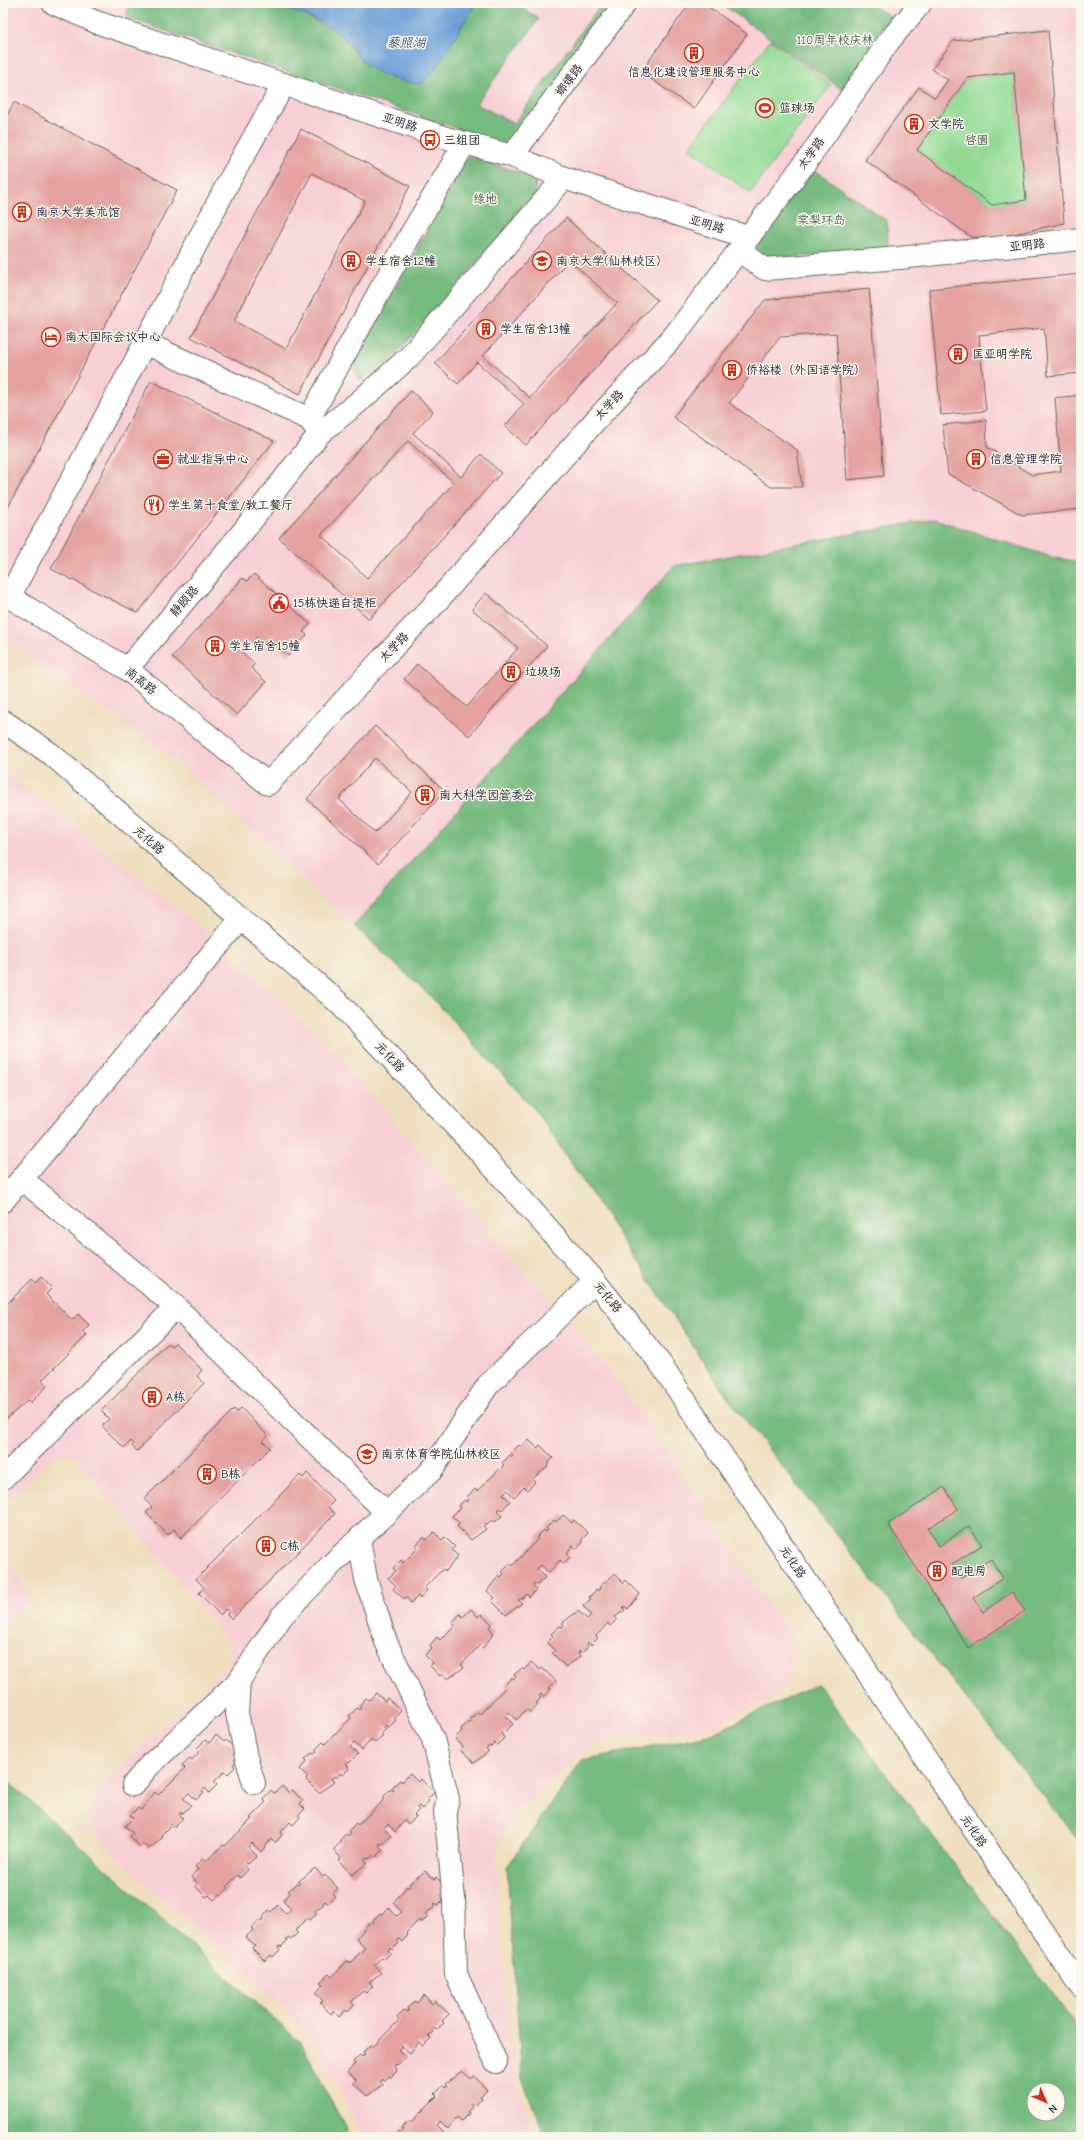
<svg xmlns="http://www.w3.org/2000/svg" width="1084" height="2140" font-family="'Comic Neue','LXGW WenKai TC',sans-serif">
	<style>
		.built { fill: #f7cfd4 }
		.green { fill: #92da94; stroke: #5a7e68 }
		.forest { fill: #75ba7e; stroke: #4c6e5c; fill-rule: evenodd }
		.water { fill: #6b9ed7; stroke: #466089 }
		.building { fill: #e4a1a0; fill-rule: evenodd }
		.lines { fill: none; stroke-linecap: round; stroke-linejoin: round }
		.minor-casing { stroke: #696468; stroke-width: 24 }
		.minor { stroke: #fff; stroke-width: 22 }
		.labels { text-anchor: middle; stroke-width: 3; stroke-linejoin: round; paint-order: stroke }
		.park-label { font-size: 12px; fill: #445956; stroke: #fbf7ec }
		.poi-label { font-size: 12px; fill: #22223b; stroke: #fbf7ec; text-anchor: start }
		.street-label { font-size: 12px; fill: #22223b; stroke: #fbf7ec }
		.water-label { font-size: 13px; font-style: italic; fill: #3f5479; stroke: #fbf7ec }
	</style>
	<rect width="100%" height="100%" fill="#fbf7ec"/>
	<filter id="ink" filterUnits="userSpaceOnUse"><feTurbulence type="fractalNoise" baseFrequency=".025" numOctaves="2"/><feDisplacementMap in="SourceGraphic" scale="8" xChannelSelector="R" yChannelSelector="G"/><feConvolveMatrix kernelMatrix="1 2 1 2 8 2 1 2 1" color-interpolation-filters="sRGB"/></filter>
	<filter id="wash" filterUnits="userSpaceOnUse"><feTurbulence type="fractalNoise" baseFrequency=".012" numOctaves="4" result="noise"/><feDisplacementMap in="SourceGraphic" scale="16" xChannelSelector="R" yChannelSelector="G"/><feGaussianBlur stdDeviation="0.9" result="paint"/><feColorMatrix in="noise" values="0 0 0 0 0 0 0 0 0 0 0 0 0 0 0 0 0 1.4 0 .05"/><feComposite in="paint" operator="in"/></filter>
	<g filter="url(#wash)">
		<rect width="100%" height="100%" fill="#eedebd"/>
		<g class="built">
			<path d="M3,3H1081V562L1055,558L674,566L354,926L157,745L3,640Z"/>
			<path d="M3,770L217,940L338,1057L582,1338L623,1388L791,1638L795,1649L793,1666L789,1681L780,1691L767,1700L706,1728L688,1732L637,1734L600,1743L579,1754L516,1811L501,1831L496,1862L505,1993L516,2082L536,2137H362L326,2060L310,2035L273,1998L127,1867L94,1831L92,1815L95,1803L104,1783L116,1770L228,1665L231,1653V1644L77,1458L67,1453L55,1455L3,1505Z"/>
			<path d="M3,1556L31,1593L29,1601L3,1629Z"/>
		</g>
		<g class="green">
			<path d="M770,40L831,85L750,193L689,148Z"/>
			<path d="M1014,72L1026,200L992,205L917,150L967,78Z"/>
		</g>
		<g class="forest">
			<path d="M128,3H266L298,12L339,33L361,60L421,84L437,66L476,3H516L539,19L476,104L514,123L602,3H617L510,146L127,18Z"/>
			<path d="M720,3H870L897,21L843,90Z"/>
			<path d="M468,156L534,177L537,195L389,362L359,381L353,365Z"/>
			<path d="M812,168L887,221L888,245L884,252L769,258L758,250L756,241Z"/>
			<path d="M934,519L1055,558L1081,562V1843L728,1398L536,1111L431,997L354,926L674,566Z"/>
			<path d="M818,1684L1081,2032V2137H545L522,2078L507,1867L582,1760L709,1735ZM1034,2090H1058V2114H1034Z"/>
			<path d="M3,1777L302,2044L350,2137H3Z"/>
		</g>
		<path class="water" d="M266,3H476L437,66L421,84C400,82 375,75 360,59C353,51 348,39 339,33C322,19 287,9 266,3Z"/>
		<g id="blocks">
			<g class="building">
				<path d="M690,3H703L747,34L694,109L641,72Z"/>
				<path d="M1048,30L1064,223L995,238L971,237L865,160L919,87L935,98L948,80L932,69L953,41ZM1014,72L1026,200L992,205L917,150L967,78Z"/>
				<path d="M14,102L177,190L4,515L3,124Z"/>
				<path d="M301,129L410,186L300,394L191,337ZM312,173L365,201L286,349L234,321Z"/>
				<path d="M566,218L657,300L526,445L505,426L524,404L477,362L458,384L435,363ZM569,260L617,303L530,398L483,356Z"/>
				<path d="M1081,274V373L1048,376L1044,328L979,335L986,411L941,415L929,289Z"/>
				<path d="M869,289L884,476L847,480L836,333L780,337L729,403L797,450L802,487H771L673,417L765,300Z"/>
				<path d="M151,381L274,441L138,613L51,569Z"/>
				<path d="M411,391L433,411L413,433L461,477L481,454L501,473L369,619L279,538ZM408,441L454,483L367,578L321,535Z"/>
				<path d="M1081,395V509L1022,515L948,474L943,425L986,420L987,447L1032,475L1061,471L1055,398Z"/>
				<path d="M254,574L310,624L303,632L307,635L288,656L274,643L269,649L256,637L242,652L255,664L251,668L266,682L237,715L172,657L243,578L247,581Z"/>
				<path d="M486,593L547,646L469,736L404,679L417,664L467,707L518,648L472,609Z"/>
				<path d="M375,726L445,791L378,864L307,799ZM375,758L412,792L375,833L339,799Z"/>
				<path d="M41,1277L52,1288L46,1294L72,1320L78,1314L89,1325L83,1331L87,1335L42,1380L47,1386L30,1403L28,1400L3,1422V1308L32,1279L35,1283Z"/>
				<path d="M168,1343L171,1346L175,1343L202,1370L197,1376L204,1383L137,1451L132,1446L134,1444L131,1441L124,1448L102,1426L109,1419L101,1411Z"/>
				<path d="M241,1408L268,1436L263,1441L270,1448L181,1538L174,1529L168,1535L146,1513L152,1507L144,1499L234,1409L237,1412Z"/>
				<path d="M529,1440L537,1448L540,1445L553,1458L547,1465L548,1467L532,1479L535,1482L527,1490L524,1487L514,1497L507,1490L503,1494L510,1501L502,1510L500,1508L498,1510L502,1516L495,1522L492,1520L487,1524L486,1523L483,1526L486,1529L471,1540L457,1526L460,1524L452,1516L460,1508L458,1506L465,1500L467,1502L469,1499L467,1497L475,1489L477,1491L504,1465L502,1463L510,1455L512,1457L513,1455L511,1453L519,1445L521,1447Z"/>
				<path d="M307,1473L334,1501L328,1507L335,1514L232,1619L227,1614L229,1612L226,1609L220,1615L199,1593L204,1587L196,1579L300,1475L303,1478Z"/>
				<path d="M944,1487L958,1509L928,1528L939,1546L969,1526L982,1545L952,1564L961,1578L991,1559L1003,1578L973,1598L983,1612L1012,1592L1025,1611L968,1648L888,1524Z"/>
				<path d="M563,1515L572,1523L574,1520L588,1533L581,1540L583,1542L576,1549L573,1545L567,1554L570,1557L563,1564L560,1560L549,1573L541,1565L537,1569L545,1577L537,1585L534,1583L533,1585L536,1590L529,1597L527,1594L522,1599L521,1598L518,1600L522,1603L506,1615L492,1601L495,1598L487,1591L499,1575L501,1577L504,1574L502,1572L510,1564L512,1566L538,1539L536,1538L544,1530L546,1532L548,1530L546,1528L554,1520L556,1522Z"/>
				<path d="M434,1532L442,1540L445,1537L455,1547L452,1550L458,1556L446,1571L443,1569L424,1588L427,1590L420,1598L418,1596L411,1603L406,1597L404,1599L393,1589L396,1586L388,1578L396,1571L393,1568L401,1560L403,1563L418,1548L415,1546L424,1537L426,1540Z"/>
				<path d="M615,1574L624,1583L626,1580L640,1594L628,1609L625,1606L623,1608L625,1610L615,1617L617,1619L610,1626L608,1623L596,1636L598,1638L591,1645L588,1642L587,1644L588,1646L582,1653L580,1651L578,1653L581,1656L566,1667L552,1653L555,1651L547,1643L553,1636L551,1634L560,1626L562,1627L564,1625L562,1623L578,1611L587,1619L591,1615L583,1606L591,1599L589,1597L597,1589L598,1591L600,1589L599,1587Z"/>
				<path d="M471,1609L478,1617L481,1614L492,1624L489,1627L494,1633L483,1648L480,1645L461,1665L464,1667L448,1679L442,1674L440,1676L430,1666L433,1663L425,1655L432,1648L430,1645L437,1637L440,1640L455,1625L452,1623L460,1614L463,1617Z"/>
				<path d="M531,1662L540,1670L542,1668L556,1681L549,1688L551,1689L543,1697L541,1694L539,1696L541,1698L536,1703L538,1705L530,1712L526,1709L517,1720L509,1712L505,1716L513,1724L504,1732L503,1731L501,1733L504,1738L497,1745L495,1743L491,1747L489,1746L486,1749L489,1751L474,1763L460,1750L463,1747L455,1738L462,1731L461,1729L468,1722L469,1724L472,1721L470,1719L478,1712L480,1714L506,1687L505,1685L512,1677L514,1679L516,1677L514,1675L522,1668L524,1670Z"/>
				<path d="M376,1693L385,1701L387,1698L401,1711L394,1718L396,1720L388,1728L386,1725L384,1727L386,1729L381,1734L383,1735L375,1743L371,1739L362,1750L354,1743L350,1747L358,1754L349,1763L347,1761L346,1763L349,1769L342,1775L340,1773L336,1778L334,1776L331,1779L334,1782L319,1793L306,1780L308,1777L300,1769L307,1761L305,1759L312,1753L314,1754L317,1752L315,1750L323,1742L325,1744L351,1718L349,1716L357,1708L359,1710L361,1708L359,1706L366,1698L369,1700Z"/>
				<path d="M216,1735L224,1742L226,1740L237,1750L239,1758L233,1765L235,1767L228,1774L225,1771L214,1782L217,1785L209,1793L205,1788L202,1791L204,1792L196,1800L189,1793L183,1798L191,1805L182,1814L181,1812L179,1814L183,1818L174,1827L172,1824L161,1835L163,1837L149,1849L143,1844L140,1847L130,1836L133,1833L125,1826L133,1818L130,1815L138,1808L141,1810L155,1792L158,1795L185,1768L182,1765L190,1758L192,1760L200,1751L197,1748L205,1740L209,1743Z"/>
				<path d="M410,1774L418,1782L421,1779L434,1793L427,1799L429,1801L422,1809L419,1806L417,1808L419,1810L414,1815L416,1817L408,1824L405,1820L395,1832L388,1824L384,1828L391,1836L382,1844L381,1843L379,1845L383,1850L376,1857L374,1855L369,1859L367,1858L364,1860L367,1863L352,1875L339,1861L341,1858L333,1850L341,1842L339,1841L346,1834L348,1836L350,1833L348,1831L356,1823L358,1825L385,1799L383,1797L391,1789L393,1791L394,1789L392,1787L400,1780L402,1782Z"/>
				<path d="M282,1786L289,1793L292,1790L303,1801L300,1804L305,1809L298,1815L300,1817L293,1825L290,1822L280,1833L282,1835L275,1843L271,1839L261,1852L252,1843L248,1847L257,1856L248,1864L247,1863L244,1866L248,1870L240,1878L238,1875L227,1886L229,1888L222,1895L220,1894L214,1900L209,1895L206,1897L196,1887L198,1884L191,1877L198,1869L195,1867L203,1858L206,1861L223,1845L225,1846L252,1819L250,1818L266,1802L263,1799L271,1790L274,1793Z"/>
				<path d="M315,1868L323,1877L325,1875L338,1888L333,1894L335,1896L327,1903L325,1901L323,1903L324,1904L315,1911L317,1914L310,1920L308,1918L295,1931L298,1933L291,1939L288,1937L286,1939L288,1940L281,1947L280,1946L278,1947L280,1950L273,1957L271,1955L265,1961L252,1948L255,1945L246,1937L253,1930L251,1928L260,1920L261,1922L263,1920L262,1918L269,1910L271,1912L278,1905L286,1914L291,1909L283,1901L290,1893L288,1891L296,1884L298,1885L300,1883L298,1882Z"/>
				<path d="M425,1871L434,1879L436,1877L450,1891L445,1898L438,1905L435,1903L433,1905L435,1907L425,1914L428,1916L421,1923L419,1920L406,1933L408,1935L402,1942L399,1939L397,1941L399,1943L392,1950L390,1948L388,1950L391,1953L384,1959L382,1957L374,1965L381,1973L369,1982L373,1986L366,1993L363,1991L351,2002L354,2005L348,2012L346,2010L339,2017L334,2011L331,2014L320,2003L323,2001L316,1993L323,1985L320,1982L329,1974L332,1977L347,1960L350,1963L365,1948L356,1939L370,1922L372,1924L374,1922L373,1920L380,1913L382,1914L388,1907L397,1916L402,1912L393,1903L407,1886L408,1888L410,1886L409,1884Z"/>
				<path d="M424,1995L432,2004L435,2001L449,2014L442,2021L444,2023L436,2030L434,2028L432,2030L434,2032L429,2036L431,2038L423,2046L419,2042L410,2053L402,2046L398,2050L406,2057L397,2065L396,2064L394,2066L397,2071L390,2078L388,2076L383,2081L382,2079L379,2082L382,2085L367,2096L353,2083L356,2080L348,2072L355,2064L353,2062L360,2055L362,2057L365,2054L363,2052L371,2045L373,2047L399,2020L397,2018L405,2010L407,2012L409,2011L407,2008L415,2001L417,2003Z"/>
				<path d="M462,2071L471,2079L474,2076L487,2090L480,2096L482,2098L475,2106L472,2103L470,2105L472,2107L467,2112L469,2113L461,2121L457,2117L448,2129L440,2121L436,2125L444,2133L439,2137H392L398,2131L400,2133L403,2130L401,2128L409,2120L411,2122L437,2096L435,2094L443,2086L445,2088L447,2086L445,2084Z"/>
			</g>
		</g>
	</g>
	<g filter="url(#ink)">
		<use href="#blocks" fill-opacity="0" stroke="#696468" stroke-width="1"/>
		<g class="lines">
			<g class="minor-casing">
				<g id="minor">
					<path d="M53,3L96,22L443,137L512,156L564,178L747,237"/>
					<path d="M284,84L228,183L145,343L309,419"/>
					<path d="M512,156L625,3"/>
					<path d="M740,251L765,269L899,258L1081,239"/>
					<path d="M320,433L361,400L409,357L564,178"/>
					<path d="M3,593L127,669L268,784L382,659L432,607L594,422L674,336L811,155L889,41L921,3"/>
					<path d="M9,597L145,343"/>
					<path d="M127,669L241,534L320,433L309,419L411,234L465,143"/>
					<path d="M3,721L51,754L339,1003L476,1148L595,1281L660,1363L894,1712L1081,1987"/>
					<path d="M22,1179L176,1307L387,1513"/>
					<path d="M3,1201L241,919"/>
					<path d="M3,1478L176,1307"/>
					<path d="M359,1539L366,1579L386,1642L433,1739L448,1799L445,1811L454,1899L456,1974L496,2062"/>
					<path d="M239,1681L237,1713L246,1757L254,1783"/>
					<path d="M133,1785L148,1767L239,1681L282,1616L333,1563L431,1471L488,1385L595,1281"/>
				</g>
			</g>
			<use href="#minor" class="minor"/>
		</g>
	</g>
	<defs>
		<g id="building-ring" transform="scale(1)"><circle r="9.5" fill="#fbf7ec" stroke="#c8321e" stroke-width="1.5"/><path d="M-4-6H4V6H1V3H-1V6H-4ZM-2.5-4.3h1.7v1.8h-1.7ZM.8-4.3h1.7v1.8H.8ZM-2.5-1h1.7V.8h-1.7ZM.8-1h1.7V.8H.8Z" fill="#c8321e"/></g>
		<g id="stadium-ring" transform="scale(1)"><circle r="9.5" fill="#fbf7ec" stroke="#c8321e" stroke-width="1.5"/><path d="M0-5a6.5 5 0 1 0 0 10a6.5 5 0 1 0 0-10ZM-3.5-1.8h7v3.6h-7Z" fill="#c8321e"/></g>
		<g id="bus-ring" transform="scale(1)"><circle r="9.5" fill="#fbf7ec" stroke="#c8321e" stroke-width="1.5"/><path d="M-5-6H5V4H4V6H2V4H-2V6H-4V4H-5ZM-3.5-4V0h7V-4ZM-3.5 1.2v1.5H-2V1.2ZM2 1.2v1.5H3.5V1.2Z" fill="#c8321e"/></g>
		<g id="university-ring" transform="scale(1)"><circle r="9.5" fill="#fbf7ec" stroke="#c8321e" stroke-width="1.5"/><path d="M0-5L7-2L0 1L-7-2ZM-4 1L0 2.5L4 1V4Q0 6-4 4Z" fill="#c8321e"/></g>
		<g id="hotel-ring" transform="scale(1)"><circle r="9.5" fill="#fbf7ec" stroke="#c8321e" stroke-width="1.5"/><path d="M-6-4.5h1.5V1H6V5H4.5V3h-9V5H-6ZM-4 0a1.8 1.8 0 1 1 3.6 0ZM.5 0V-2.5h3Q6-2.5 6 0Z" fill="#c8321e"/></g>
		<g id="office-ring" transform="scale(1)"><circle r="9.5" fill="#fbf7ec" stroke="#c8321e" stroke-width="1.5"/><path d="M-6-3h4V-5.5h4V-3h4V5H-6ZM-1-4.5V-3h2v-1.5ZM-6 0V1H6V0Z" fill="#c8321e"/></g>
		<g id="restaurant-ring" transform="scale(1)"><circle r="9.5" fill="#fbf7ec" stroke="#c8321e" stroke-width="1.5"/><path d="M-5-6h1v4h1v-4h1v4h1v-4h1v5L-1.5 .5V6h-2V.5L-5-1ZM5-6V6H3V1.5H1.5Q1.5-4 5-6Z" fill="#c8321e"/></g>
		<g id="civic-ring" transform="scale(1)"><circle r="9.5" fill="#fbf7ec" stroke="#c8321e" stroke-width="1.5"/><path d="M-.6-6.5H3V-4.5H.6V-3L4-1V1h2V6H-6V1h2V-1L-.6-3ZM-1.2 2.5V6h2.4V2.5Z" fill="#c8321e"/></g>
	</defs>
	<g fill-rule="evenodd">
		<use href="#building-ring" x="694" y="53"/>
		<use href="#stadium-ring" x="765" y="108"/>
		<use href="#building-ring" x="914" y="124"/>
		<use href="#bus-ring" x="430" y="140"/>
		<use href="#building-ring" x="22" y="212"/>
		<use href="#building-ring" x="351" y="261"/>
		<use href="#university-ring" x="542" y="261"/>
		<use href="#building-ring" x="486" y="329"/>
		<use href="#hotel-ring" x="51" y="337"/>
		<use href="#building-ring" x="958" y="354"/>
		<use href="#building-ring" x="732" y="370"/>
		<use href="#office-ring" x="163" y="459"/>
		<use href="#building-ring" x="976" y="459"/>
		<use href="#restaurant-ring" x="154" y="505"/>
		<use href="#civic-ring" x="279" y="603"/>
		<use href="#building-ring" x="215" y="646"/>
		<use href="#building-ring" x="511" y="672"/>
		<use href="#building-ring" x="425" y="795"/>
		<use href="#building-ring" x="152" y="1397"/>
		<use href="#university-ring" x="367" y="1454"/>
		<use href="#building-ring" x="207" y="1474"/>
		<use href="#building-ring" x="266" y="1546"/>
		<use href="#building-ring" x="937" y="1571"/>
	</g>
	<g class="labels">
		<g class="park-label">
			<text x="835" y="44">110周年校庆林</text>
			<text x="977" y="144">啓園</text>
			<text x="485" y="203">绿地</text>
			<text x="821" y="224">棠梨环岛</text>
		</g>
		<g class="poi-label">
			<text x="694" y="76" text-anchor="middle">信息化建设管理服务中心</text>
			<text x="779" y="112">篮球场</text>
			<text x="928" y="128">文学院</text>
			<text x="444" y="144">三组团</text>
			<text x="36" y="216">南京大学美术馆</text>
			<text x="365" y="265">学生宿舍12幢</text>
			<text x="556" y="265">南京大学(仙林校区)</text>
			<text x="500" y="333">学生宿舍13幢</text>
			<text x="65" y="341">南大国际会议中心</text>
			<text x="972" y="358">匡亚明学院</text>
			<text x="746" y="374">侨裕楼（外国语学院）</text>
			<text x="177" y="463">就业指导中心</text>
			<text x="990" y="463">信息管理学院</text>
			<text x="168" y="509">学生第十食堂/教工餐厅</text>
			<text x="293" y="607">15栋快递自提柜</text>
			<text x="229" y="650">学生宿舍15幢</text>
			<text x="525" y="676">垃圾场</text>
			<text x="439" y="799">南大科学园管委会</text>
			<text x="166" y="1401">A栋</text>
			<text x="381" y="1458">南京体育学院仙林校区</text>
			<text x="221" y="1478">B栋</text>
			<text x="280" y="1550">C栋</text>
			<text x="951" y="1575">配电房</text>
		</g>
		<g class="street-label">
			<text transform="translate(569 80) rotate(-53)" y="4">嫏嬛路</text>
			<text transform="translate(400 122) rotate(18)" y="4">亚明路</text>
			<text transform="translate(811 153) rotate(-54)" y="4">太学路</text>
			<text transform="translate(707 224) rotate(17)" y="4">亚明路</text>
			<text transform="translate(1027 245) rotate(-6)" y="4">亚明路</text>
			<text transform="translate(609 405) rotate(-47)" y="4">太学路</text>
			<text transform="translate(184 601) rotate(-49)" y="4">静颐路</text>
			<text transform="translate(394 647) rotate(-46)" y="4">太学路</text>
			<text transform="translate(141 681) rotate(38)" y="4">南高路</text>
			<text transform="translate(149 840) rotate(41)" y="4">元化路</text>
			<text transform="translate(390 1057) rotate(47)" y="4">元化路</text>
			<text transform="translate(608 1297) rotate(51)" y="4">元化路</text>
			<text transform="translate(793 1562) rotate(56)" y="4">元化路</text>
			<text transform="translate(974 1831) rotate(56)" y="4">元化路</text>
		</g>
		<g class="water-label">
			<text x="406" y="47">藜照湖</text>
		</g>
	</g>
	<rect width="1084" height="2140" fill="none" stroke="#fbf7ec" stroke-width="16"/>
	<g transform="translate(1046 2102) rotate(135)"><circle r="19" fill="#fbf7ec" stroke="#a4a2a5"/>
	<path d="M0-3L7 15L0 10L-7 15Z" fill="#c8321e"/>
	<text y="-6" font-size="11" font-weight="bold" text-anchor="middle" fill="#22223b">N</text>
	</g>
</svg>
